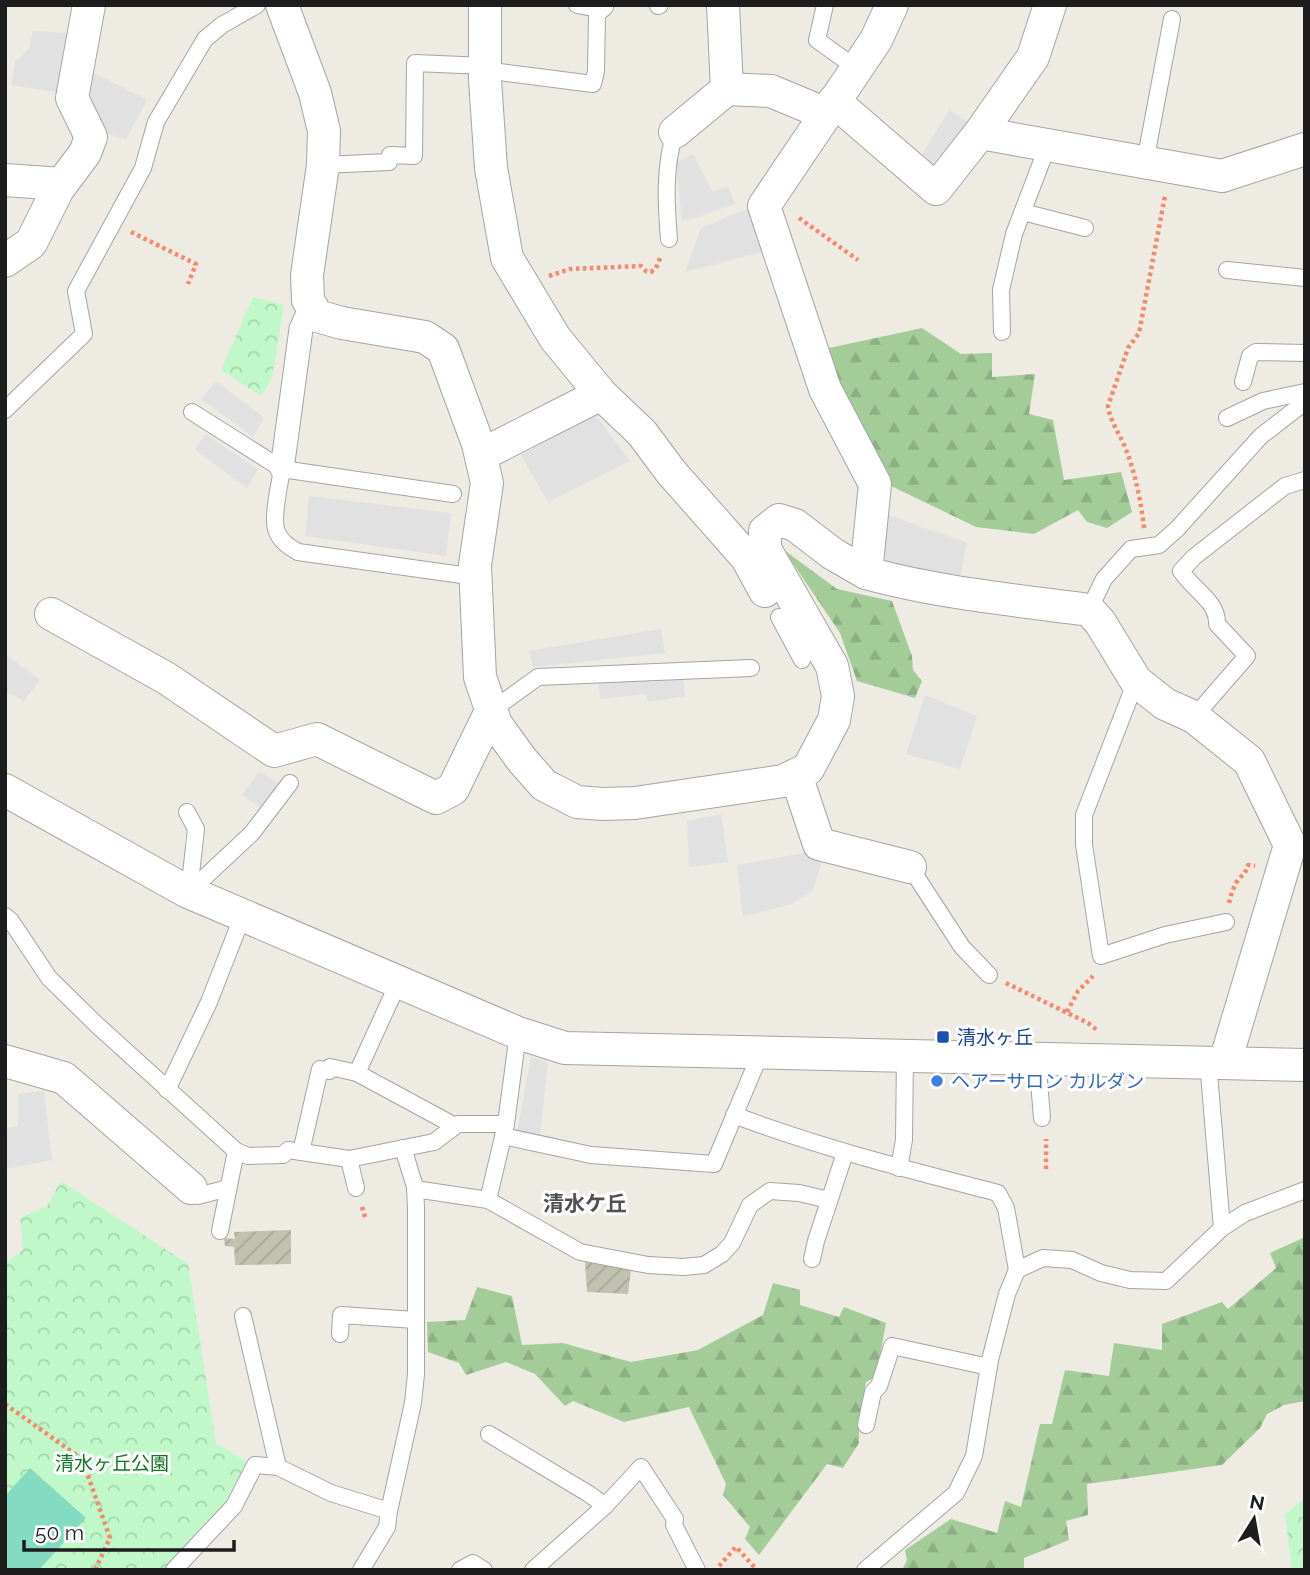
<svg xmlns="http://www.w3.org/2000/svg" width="1310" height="1575" font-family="Raleway,'Noto Sans JP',sans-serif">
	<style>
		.construction { fill: url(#construction-furrows) }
		.forest { fill: url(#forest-firs) }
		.park { fill: url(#park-crowns) }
		.pitch { fill: #83dbc2 }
		.parking { fill: #e1e1e1 }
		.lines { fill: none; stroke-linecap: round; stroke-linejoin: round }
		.service-casing { stroke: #a4a4a4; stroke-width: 18 }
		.pedestrian-casing { stroke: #a4a4a4; stroke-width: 25 }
		.minor-casing { stroke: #a4a4a4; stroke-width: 34 }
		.path { stroke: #f6886c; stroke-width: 4.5; stroke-dasharray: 3.5 3.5; stroke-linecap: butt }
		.service { stroke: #fff; stroke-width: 16 }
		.pedestrian { stroke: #fff; stroke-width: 23 }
		.minor { stroke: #fff; stroke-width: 32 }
		.transit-dot { fill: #1a4fb4; stroke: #fff; stroke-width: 2.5 }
		.shop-dot { fill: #3f7fe0; stroke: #fff; stroke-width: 2.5 }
		.labels { text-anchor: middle; stroke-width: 6; stroke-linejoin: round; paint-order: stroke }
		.transit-label { font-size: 19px; fill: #164399; stroke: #fff; text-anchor: start }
		.shop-label { font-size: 19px; fill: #366cbe; stroke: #fff; text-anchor: start }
		.park-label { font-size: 19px; fill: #0e7821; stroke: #fff }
		.neighbourhood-label { font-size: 21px; font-weight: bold; fill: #505050; stroke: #fff }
	</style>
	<defs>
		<pattern id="construction-furrows" width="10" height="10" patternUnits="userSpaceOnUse" patternTransform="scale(1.75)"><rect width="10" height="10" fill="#c0c2af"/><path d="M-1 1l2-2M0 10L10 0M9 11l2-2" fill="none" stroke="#a5a696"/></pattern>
		<pattern id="forest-firs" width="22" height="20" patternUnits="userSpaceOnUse" patternTransform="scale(1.75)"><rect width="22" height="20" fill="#a3cc99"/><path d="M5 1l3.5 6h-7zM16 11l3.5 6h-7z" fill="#8caf83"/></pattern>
		<pattern id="park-crowns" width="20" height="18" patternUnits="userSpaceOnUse" patternTransform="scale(1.75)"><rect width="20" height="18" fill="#c0f8ca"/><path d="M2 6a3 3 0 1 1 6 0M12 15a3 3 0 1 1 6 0" fill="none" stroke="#a5d4ad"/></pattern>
	</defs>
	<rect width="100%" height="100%" fill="#eeebe3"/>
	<g class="construction">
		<path d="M291,1230V1264L235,1265L234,1247L225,1246L224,1238L235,1239L234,1232Z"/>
		<path d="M585,1262L631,1269L628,1294L587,1292Z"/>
	</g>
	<g class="forest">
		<path d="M922,328L961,354L992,353V377L1035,374L1029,414L1053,420L1064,480L1121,472L1132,512L1107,528L1087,522L1078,510L1034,534L976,527L887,484L820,350Z"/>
		<path d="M784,550L837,589L892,601L912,656L913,670L922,681L915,698L857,681L840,633Z"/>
		<path d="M1305,1237V1401L1284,1405L1267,1414L1260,1428L1222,1465L1087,1484L1088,1515L1066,1521L1069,1540L1024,1558V1570H902L907,1560L905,1550L951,1519L997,1533L1005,1501L1021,1507L1040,1424H1052L1065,1370L1109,1376L1114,1343L1162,1350V1324L1222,1302L1228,1309L1276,1268L1270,1253Z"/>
		<path d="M773,1283L800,1290V1305L839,1317L844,1307L886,1323L876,1377L866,1382L859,1423V1443L843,1468L827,1464L759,1555L745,1539L750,1527L723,1495L726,1484L689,1407L624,1422L573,1401L565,1406L535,1374L506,1362L466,1375L459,1363L428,1352L427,1322L465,1320L477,1287L512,1296L522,1345L563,1343L631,1362L698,1350L763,1315Z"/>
	</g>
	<g class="park">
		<path d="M253,297L284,305L272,378L261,396L221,370Z"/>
		<path d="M61,1181L188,1264L216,1443L249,1463L235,1496L167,1570H5V1263L23,1250L20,1218L47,1206Z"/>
		<path d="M1305,1498V1570H1292L1285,1515Z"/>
	</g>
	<path class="pitch" d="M30,1468L86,1518L39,1570H5V1496Z"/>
	<g class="parking">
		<path d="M33,31L70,33L61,93L11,85L15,62L29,49Z"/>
		<path d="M86,69L147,100L126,139L103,132L80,96Z"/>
		<path d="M949,110L970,123L933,169L920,158Z"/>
		<path d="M693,154L712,191L728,186L735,204L682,222L676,163Z"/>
		<path d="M749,208L762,252L685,272L701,228Z"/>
		<path d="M216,381L264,418L253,437L201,399Z"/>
		<path d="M595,414L630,461L548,502L521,455Z"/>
		<path d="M205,434L258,469L247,488L195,450Z"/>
		<path d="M309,496L451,513L446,556L305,536Z"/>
		<path d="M883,513L967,543L960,577L882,560Z"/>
		<path d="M661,629L665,653L533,667L529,651Z"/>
		<path d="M5,654L40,680L24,701L9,693L5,697Z"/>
		<path d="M649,675L650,683L683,677L685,696L648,702L646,694L601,699L598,682Z"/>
		<path d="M925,695L977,716L960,769L906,754Z"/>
		<path d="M259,771L279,784L261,807L242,795Z"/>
		<path d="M721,814L728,862L689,867L687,821Z"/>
		<path d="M816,851L821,865L813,890L792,904L743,917L737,865Z"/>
		<path d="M531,1057L548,1063L540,1135L517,1132Z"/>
		<path d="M44,1091L52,1160L5,1169V1129L18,1126V1094Z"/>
	</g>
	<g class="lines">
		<g class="service-casing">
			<g id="service">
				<path d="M577,5L588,7"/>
				<path d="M825,5L817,40L856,68"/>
				<path d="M658,6L660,5"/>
				<path d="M484,70L593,84L596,71L597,14L605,7"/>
				<path d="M1145,162L1172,19"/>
				<path d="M323,165L389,162L390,155L414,156L415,63L485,66"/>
				<path d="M1023,212L1085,228"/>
				<path d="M669,239C666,202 664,168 675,132"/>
				<path d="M1227,270L1305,278"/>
				<path d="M1002,332L1001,290L1014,234L1048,145"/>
				<path d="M1243,382L1250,356L1256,352L1305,353"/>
				<path d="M5,410L84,334L76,291L143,168L156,122L205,39L222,25L257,5"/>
				<path d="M192,412L282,469L453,494"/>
				<path d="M1227,418L1263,401L1305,392"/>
				<path d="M282,469C280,484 271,518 277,532C281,542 290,547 298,552L476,577"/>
				<path d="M1089,610L1104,579L1131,549L1159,545L1177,529L1261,436L1305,402"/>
				<path d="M779,617L802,660"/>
				<path d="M1136,681L1084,815V845L1101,956L1165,935L1226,922"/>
				<path d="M491,711L538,677L751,668"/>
				<path d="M1194,717L1247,656L1217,624C1218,601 1193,590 1181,571L1194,557L1285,486L1305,480"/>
				<path d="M187,812L196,829L189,892"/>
				<path d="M910,867L962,947L989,975"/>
				<path d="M189,892L252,833L290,783"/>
				<path d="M5,916L11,921L49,978L97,1025L236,1151L248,1156L283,1155L288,1150L349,1159L434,1142L458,1124H506"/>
				<path d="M399,981L357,1073L455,1126"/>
				<path d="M1037,1057L1042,1118"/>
				<path d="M167,1090L209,1002L243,915"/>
				<path d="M734,1115C821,1148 909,1170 998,1193L1006,1208L1017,1270"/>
				<path d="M503,1136L591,1155L714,1164L761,1052"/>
				<path d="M301,1152L320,1069L329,1071L330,1067L357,1073"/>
				<path d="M349,1159L356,1188"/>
				<path d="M899,1168L904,1140L905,1054"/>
				<path d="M191,1188L198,1196L228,1188"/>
				<path d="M415,1189L488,1200L580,1252L648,1265L683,1267L704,1265L722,1254L732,1243L750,1205L770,1191L799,1193L829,1200"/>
				<path d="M488,1200L506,1124L518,1033"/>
				<path d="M1222,1228L1245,1213L1305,1190"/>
				<path d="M220,1231L236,1151"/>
				<path d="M812,1259L816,1241L845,1153"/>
				<path d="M243,1316L278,1467"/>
				<path d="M340,1334L341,1315L415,1320"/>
				<path d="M866,1425L873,1392L879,1386L892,1346L989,1367"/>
				<path d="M489,1434L589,1494L605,1506"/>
				<path d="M389,1511L413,1403L416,1374V1208L415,1187L403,1148"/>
				<path d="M174,1570L234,1506L255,1465L278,1467L331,1493L389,1511L387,1527L361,1570"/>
				<path d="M460,1570L473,1563L484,1570"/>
				<path d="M533,1570L605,1506L641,1467L675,1519L674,1525L697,1570"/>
				<path d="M865,1570L956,1493L974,1456L990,1360L1007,1294L1017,1270L1043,1258L1072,1260L1101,1273L1130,1280L1166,1281L1222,1228L1208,1062"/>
			</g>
		</g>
		<g class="pedestrian-casing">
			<path id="pedestrian" d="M282,469L301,329L311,306"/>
		</g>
		<g class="minor-casing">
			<g id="minor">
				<path d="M282,5L315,93L324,131L323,165L307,275L308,300L317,316L342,323L425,337L443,349L478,444L487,483L475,565L480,677L496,724L522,760L544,785L577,802L603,804L635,803L783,781L808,769L834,720L838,696L832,666L765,549V531L779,520L795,525L833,554L866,573"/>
				<path d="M485,5V80L491,168L507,258L555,338L601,394L642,433L671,472L747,558L765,591"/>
				<path d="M723,5L727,89L771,91L826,114"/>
				<path d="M892,5L876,40L764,206L825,389L875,484L866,573C939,593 1014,600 1089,610L1100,622L1136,681L1165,704L1194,717L1249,761L1290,845L1225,1062"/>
				<path d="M834,101L936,189L980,133L1033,57L1050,5"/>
				<path d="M675,132L727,89"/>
				<path d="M980,133L1222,176L1305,149"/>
				<path d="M5,180L62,184"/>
				<path d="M5,261L31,243L58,189L85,153L91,137L72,98L89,5"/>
				<path d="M481,455L601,394"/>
				<path d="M51,614L166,678L274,751L317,739L436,798L453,789L491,711"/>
				<path d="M796,775L819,844L910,867"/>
				<path d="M5,790L186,891L518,1033L565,1048L1305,1065"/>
				<path d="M5,1061L64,1078L191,1188"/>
			</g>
		</g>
		<g class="path">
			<path d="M799,218L858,260"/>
			<path d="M131,232L196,264L188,284"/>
			<path d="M549,276L570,269L641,266L646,271L651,272L656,268L661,256"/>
			<path d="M1144,528C1141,501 1135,472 1125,447C1119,433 1110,421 1108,406L1128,348L1139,333L1165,196"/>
			<path d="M1229,903C1231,895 1233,887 1238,880C1243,874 1246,873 1248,865L1255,866"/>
			<path d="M1006,983L1088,1023L1097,1030"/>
			<path d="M1067,1012L1078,991L1093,976"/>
			<path d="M1046,1169V1139"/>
			<path d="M362,1207L366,1220"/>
			<path d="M5,1404L82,1459L110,1538L95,1570"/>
			<path d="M719,1566L736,1547L757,1570"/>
		</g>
		<use href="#service" class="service"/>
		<use href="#pedestrian" class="pedestrian"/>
		<use href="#minor" class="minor"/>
	</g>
	<rect class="transit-dot" x="936" y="1030" width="14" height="14" rx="3.5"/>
	<circle class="shop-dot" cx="937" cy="1081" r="7"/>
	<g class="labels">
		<g class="transit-label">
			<text x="957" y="1044">清水ヶ丘</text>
		</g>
		<g class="shop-label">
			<text x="951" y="1088">ヘアーサロン カルダン</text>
		</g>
		<g class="park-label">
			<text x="112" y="1470">清水ヶ丘公園</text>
		</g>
		<g class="neighbourhood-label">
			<text x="585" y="1211">清水ケ丘</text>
		</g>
	</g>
	<rect width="1310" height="1575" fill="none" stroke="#1d1d1d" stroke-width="14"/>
	<g transform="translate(1254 1519) rotate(11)" stroke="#ffffff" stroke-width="5" paint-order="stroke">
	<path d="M0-5L12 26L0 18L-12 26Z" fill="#1d1d1d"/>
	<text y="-10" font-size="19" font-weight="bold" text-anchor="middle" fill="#1d1d1d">N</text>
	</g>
	<path d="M24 1540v10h210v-10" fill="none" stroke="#1d1d1d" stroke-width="3.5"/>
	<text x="35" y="1540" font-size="21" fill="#1d1d1d" stroke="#ffffff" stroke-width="5" paint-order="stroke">50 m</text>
</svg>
